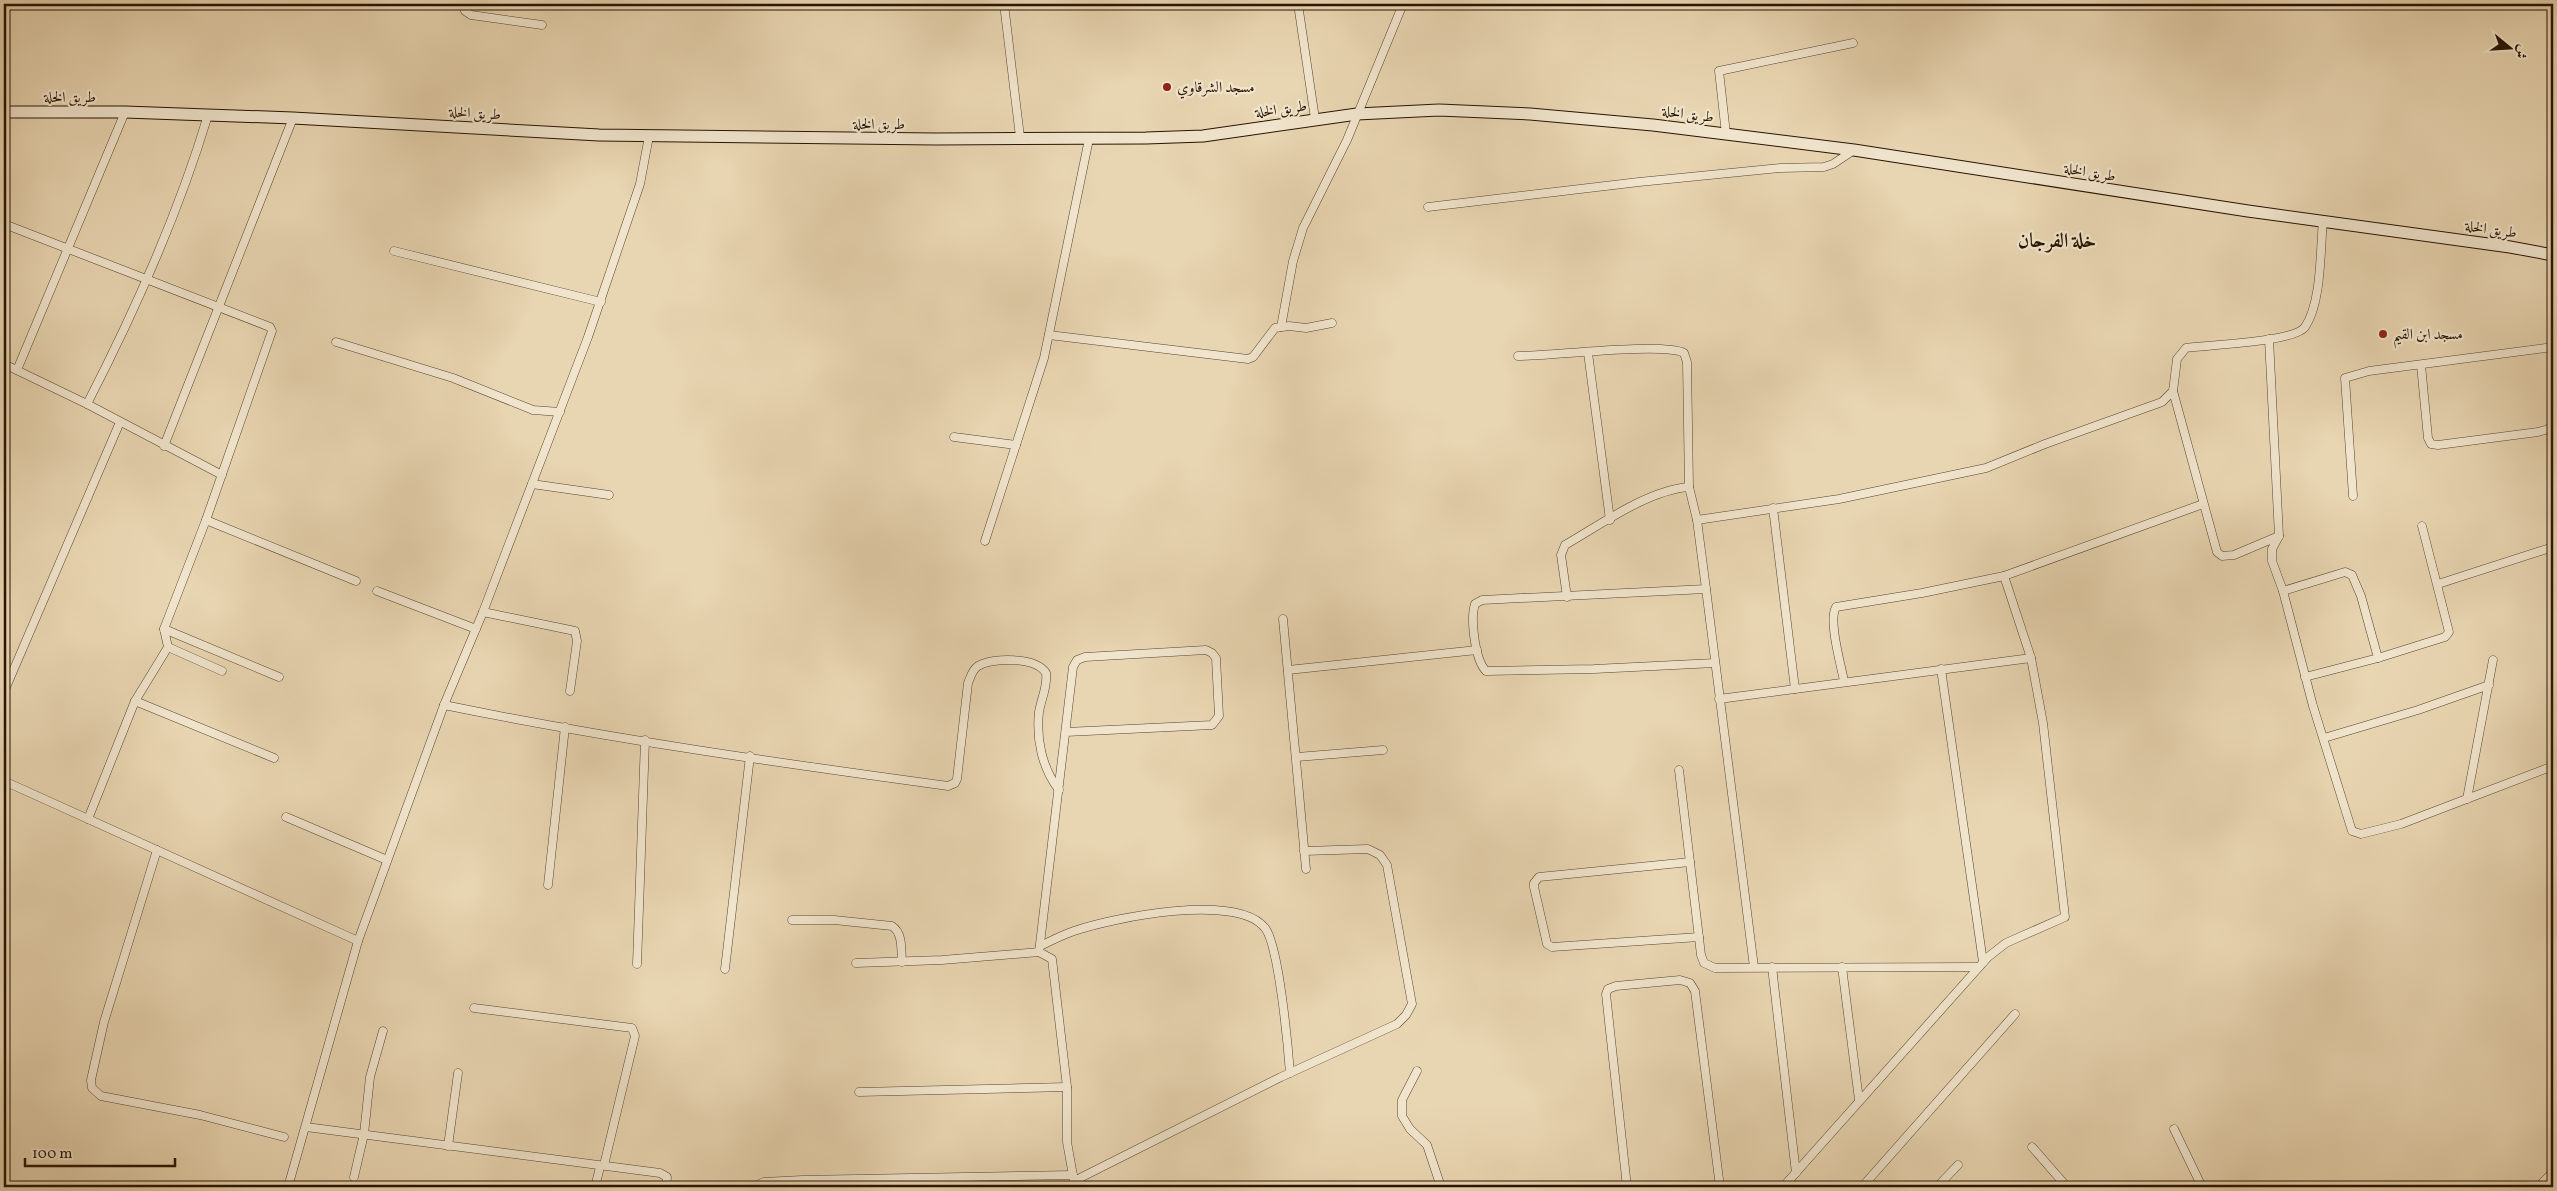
<svg xmlns="http://www.w3.org/2000/svg" width="2557" height="1191" font-family="Vollkorn,Amiri,serif">
	<style>
		.lines { fill: none; stroke-linecap: round; stroke-linejoin: round }
		.street-casing { stroke: #57442d; stroke-width: 9 }
		.secondary-casing { stroke: #271401; stroke-width: 13 }
		.street { stroke: #f0e4cc; stroke-width: 8 }
		.secondary { stroke: #f0e4cc; stroke-width: 11 }
		.poi-dot { fill: #8f2418; stroke: #f0e4cc; stroke-width: 2 }
		.labels { text-anchor: middle; stroke-width: 4.5; stroke-linejoin: round; paint-order: stroke }
		.poi-label { font-size: 15px; fill: #271401; stroke: #f0e4cc; text-anchor: start }
		.street-label { font-size: 15px; fill: #271401; stroke: #f0e4cc }
		.district-label { font-size: 20px; font-weight: bold; fill: #271401; stroke: #f0e4cc }
	</style>
	<rect width="100%" height="100%" fill="#e8d5b1"/>
	<filter id="stains"><feTurbulence type="fractalNoise" baseFrequency=".004" numOctaves="4"/><feColorMatrix values="0 0 0 0 .2 0 0 0 0 .09 0 0 0 0 .02 0 0 0 .5 -.17"/></filter>
	<radialGradient id="worn" r=".72"><stop offset=".6" stop-color="#630" stop-opacity="0"/><stop offset="1" stop-color="#630" stop-opacity=".3"/></radialGradient>
	<g class="lines">
		<g class="street-casing">
			<g id="street">
				<path d="M463,4L465,11L471,15L542,25"/>
				<path d="M1004,4L1020,137"/>
				<path d="M1298,4L1315,119"/>
				<path d="M1726,134L1719,71L1853,43"/>
				<path d="M1428,207L1639,182L1781,168L1824,167L1833,164L1854,150"/>
				<path d="M4,224L270,327L272,331L206,520L164,629L168,647L135,701L88,819"/>
				<path d="M394,251L601,302"/>
				<path d="M1281,327L1293,261L1303,228L1347,140L1403,4"/>
				<path d="M1049,335L1248,359L1253,357L1275,328L1289,326L1306,328L1332,323"/>
				<path d="M2269,339L2279,536L2272,549V561L2283,591L2313,706L2352,831L2361,834L2401,824L2553,766"/>
				<path d="M336,342L453,378L533,410L560,412"/>
				<path d="M1588,353L1610,520"/>
				<path d="M1518,356C1550,356 1663,342 1684,353L1687,362L1689,487"/>
				<path d="M4,364L87,404L222,475"/>
				<path d="M2421,365L2428,438L2431,444L2438,445L2538,432L2549,429L2553,423"/>
				<path d="M17,370L125,112"/>
				<path d="M2173,391L2217,552L2222,556L2234,555L2279,536"/>
				<path d="M87,404C135,311 178,215 208,115"/>
				<path d="M954,437L1016,445"/>
				<path d="M164,446L293,118"/>
				<path d="M532,484L609,495"/>
				<path d="M2353,496L2345,378L2369,371L2553,347"/>
				<path d="M1773,508L1795,689"/>
				<path d="M206,520L356,581"/>
				<path d="M1697,520L1839,499L1986,468L2045,444L2162,402L2173,391L2177,359L2186,348C2207,345 2295,342 2305,327C2322,302 2320,250 2323,221"/>
				<path d="M985,541L1044,358L1089,139"/>
				<path d="M2004,576L2203,504"/>
				<path d="M2438,584L2553,547"/>
				<path d="M1706,589L1482,600L1475,604C1470,619 1475,660 1486,671L1594,669L1715,663"/>
				<path d="M377,591L476,629"/>
				<path d="M2283,591L2345,572L2352,575L2361,596L2378,658L2305,677"/>
				<path d="M1567,597L1561,555L1565,545C1600,525 1648,490 1689,487L1697,520L1706,589L1754,967"/>
				<path d="M483,612L575,631L577,641L570,691"/>
				<path d="M1283,619L1306,869"/>
				<path d="M164,629L279,677"/>
				<path d="M168,647L222,671"/>
				<path d="M2378,658L2445,637L2449,632L2422,526"/>
				<path d="M1941,669L1983,962"/>
				<path d="M1288,670L1477,650"/>
				<path d="M4,692L120,422"/>
				<path d="M1719,699L2031,658"/>
				<path d="M135,701L274,758"/>
				<path d="M444,705C610,739 780,763 948,786L955,783L957,779L968,683C971,676 972,670 978,666C994,657 1036,657 1046,673C1048,686 1041,699 1039,712C1036,739 1042,768 1059,790"/>
				<path d="M2324,738L2418,710L2489,685"/>
				<path d="M1297,757L1383,750"/>
				<path d="M1679,770L1701,955L1704,963L1715,968L1978,967"/>
				<path d="M4,781L358,941"/>
				<path d="M2467,799L2493,660"/>
				<path d="M286,817L387,860"/>
				<path d="M157,850L104,1022L91,1080L92,1088L101,1096L200,1115L284,1137"/>
				<path d="M1690,862L1539,877L1534,883V887L1547,944L1552,947L1699,937"/>
				<path d="M548,885L565,727"/>
				<path d="M792,920H834L892,926C903,933 901,950 902,962"/>
				<path d="M1040,946C1051,941 1062,935 1074,931C1112,918 1237,892 1265,928C1279,946 1288,1047 1290,1073"/>
				<path d="M1039,952L1073,667L1077,660L1085,657L1206,650L1212,653L1216,658L1219,716L1212,725L1066,732"/>
				<path d="M856,963L942,960L1039,952L1052,959L1067,1087V1142L1075,1187"/>
				<path d="M637,964L645,740"/>
				<path d="M1772,967L1796,1173"/>
				<path d="M1842,967L1859,1100"/>
				<path d="M725,969L750,756"/>
				<path d="M474,1008L632,1028L635,1036L604,1165"/>
				<path d="M1417,1071L1402,1100V1116L1410,1129L1427,1145L1441,1187"/>
				<path d="M859,1092L1067,1087"/>
				<path d="M306,1127L660,1173L667,1177L666,1187"/>
				<path d="M2174,1129L2202,1187"/>
				<path d="M448,1146L458,1073"/>
				<path d="M2032,1147L2067,1187"/>
				<path d="M354,1177L364,1134L370,1077L383,1031"/>
				<path d="M1074,1181L1281,1077L1397,1024L1406,1015L1412,1004L1387,865L1380,855L1368,849L1304,851"/>
				<path d="M4,1186L9,1187"/>
				<path d="M288,1187L358,941L444,705L483,612L588,337L640,184L649,136"/>
				<path d="M595,1187L600,1167"/>
				<path d="M753,1187L764,1182L802,1180L1073,1175"/>
				<path d="M1627,1187L1606,994L1608,989L1616,986L1680,980L1690,983L1695,991L1720,1187"/>
				<path d="M1783,1187L1988,957L2006,943L2065,917L2043,723L2031,658L2004,576L1922,593L1836,607C1828,620 1841,665 1844,681"/>
				<path d="M1862,1187L2015,1014"/>
				<path d="M1937,1187L1958,1165"/>
				<path d="M2538,1187L2553,1172"/>
			</g>
		</g>
		<g class="secondary-casing">
			<path id="secondary" d="M4,112H125L293,118L599,135L936,139L1146,138L1203,136L1357,114L1439,110L1530,114L1653,125L1854,150L2248,211L2510,247L2553,255"/>
		</g>
		<use href="#street" class="street"/>
		<use href="#secondary" class="secondary"/>
	</g>
	<g class="poi-dot">
		<circle cx="1167" cy="87" r="5"/>
		<circle cx="2383" cy="334" r="5"/>
	</g>
	<g class="labels">
		<g class="poi-label">
			<text x="1177" y="92">مسجد الشرقاوي</text>
			<text x="2393" y="339">مسجد ابن القيم</text>
		</g>
		<g class="street-label">
			<text x="70" y="102">طريق الخلة</text>
			<text transform="translate(1281 109) rotate(-8)" y="5">طريق الخلة</text>
			<text transform="translate(475 113) rotate(3)" y="5">طريق الخلة</text>
			<text transform="translate(1688 114) rotate(7)" y="5">طريق الخلة</text>
			<text x="879" y="129">طريق الخلة</text>
			<text transform="translate(2090 172) rotate(9)" y="5">طريق الخلة</text>
			<text transform="translate(2491 229) rotate(8)" y="5">طريق الخلة</text>
		</g>
		<g class="district-label">
			<text x="2057" y="247">خلة الفرجان</text>
		</g>
	</g>
	<rect width="2557" height="1191" fill="none" stroke="#e8d5b1" stroke-width="20"/>
	<rect x="5" y="5" width="2547" height="1181" fill="none" stroke="#271401" stroke-width="2.5"/>
	<rect x="10" y="10" width="2537" height="1171" fill="none" stroke="#271401"/>
	<g transform="translate(2510 48) rotate(108)" stroke="#f0e4cc" stroke-width="4" paint-order="stroke">
	<path d="M0-4L9 19L0 12L-9 19Z" fill="#271401"/>
	<text y="-8" font-size="14" font-weight="bold" text-anchor="middle" fill="#271401">ش</text>
	</g>
	<path d="M25 1158v8h150v-8" fill="none" stroke="#271401" stroke-width="2.5"/>
	<text x="32" y="1158" font-size="15" fill="#271401" stroke="#f0e4cc" stroke-width="4" paint-order="stroke">100 m</text>
	<rect width="100%" height="100%" filter="url(#stains)"/>
	<rect width="100%" height="100%" fill="url(#worn)"/>
</svg>
